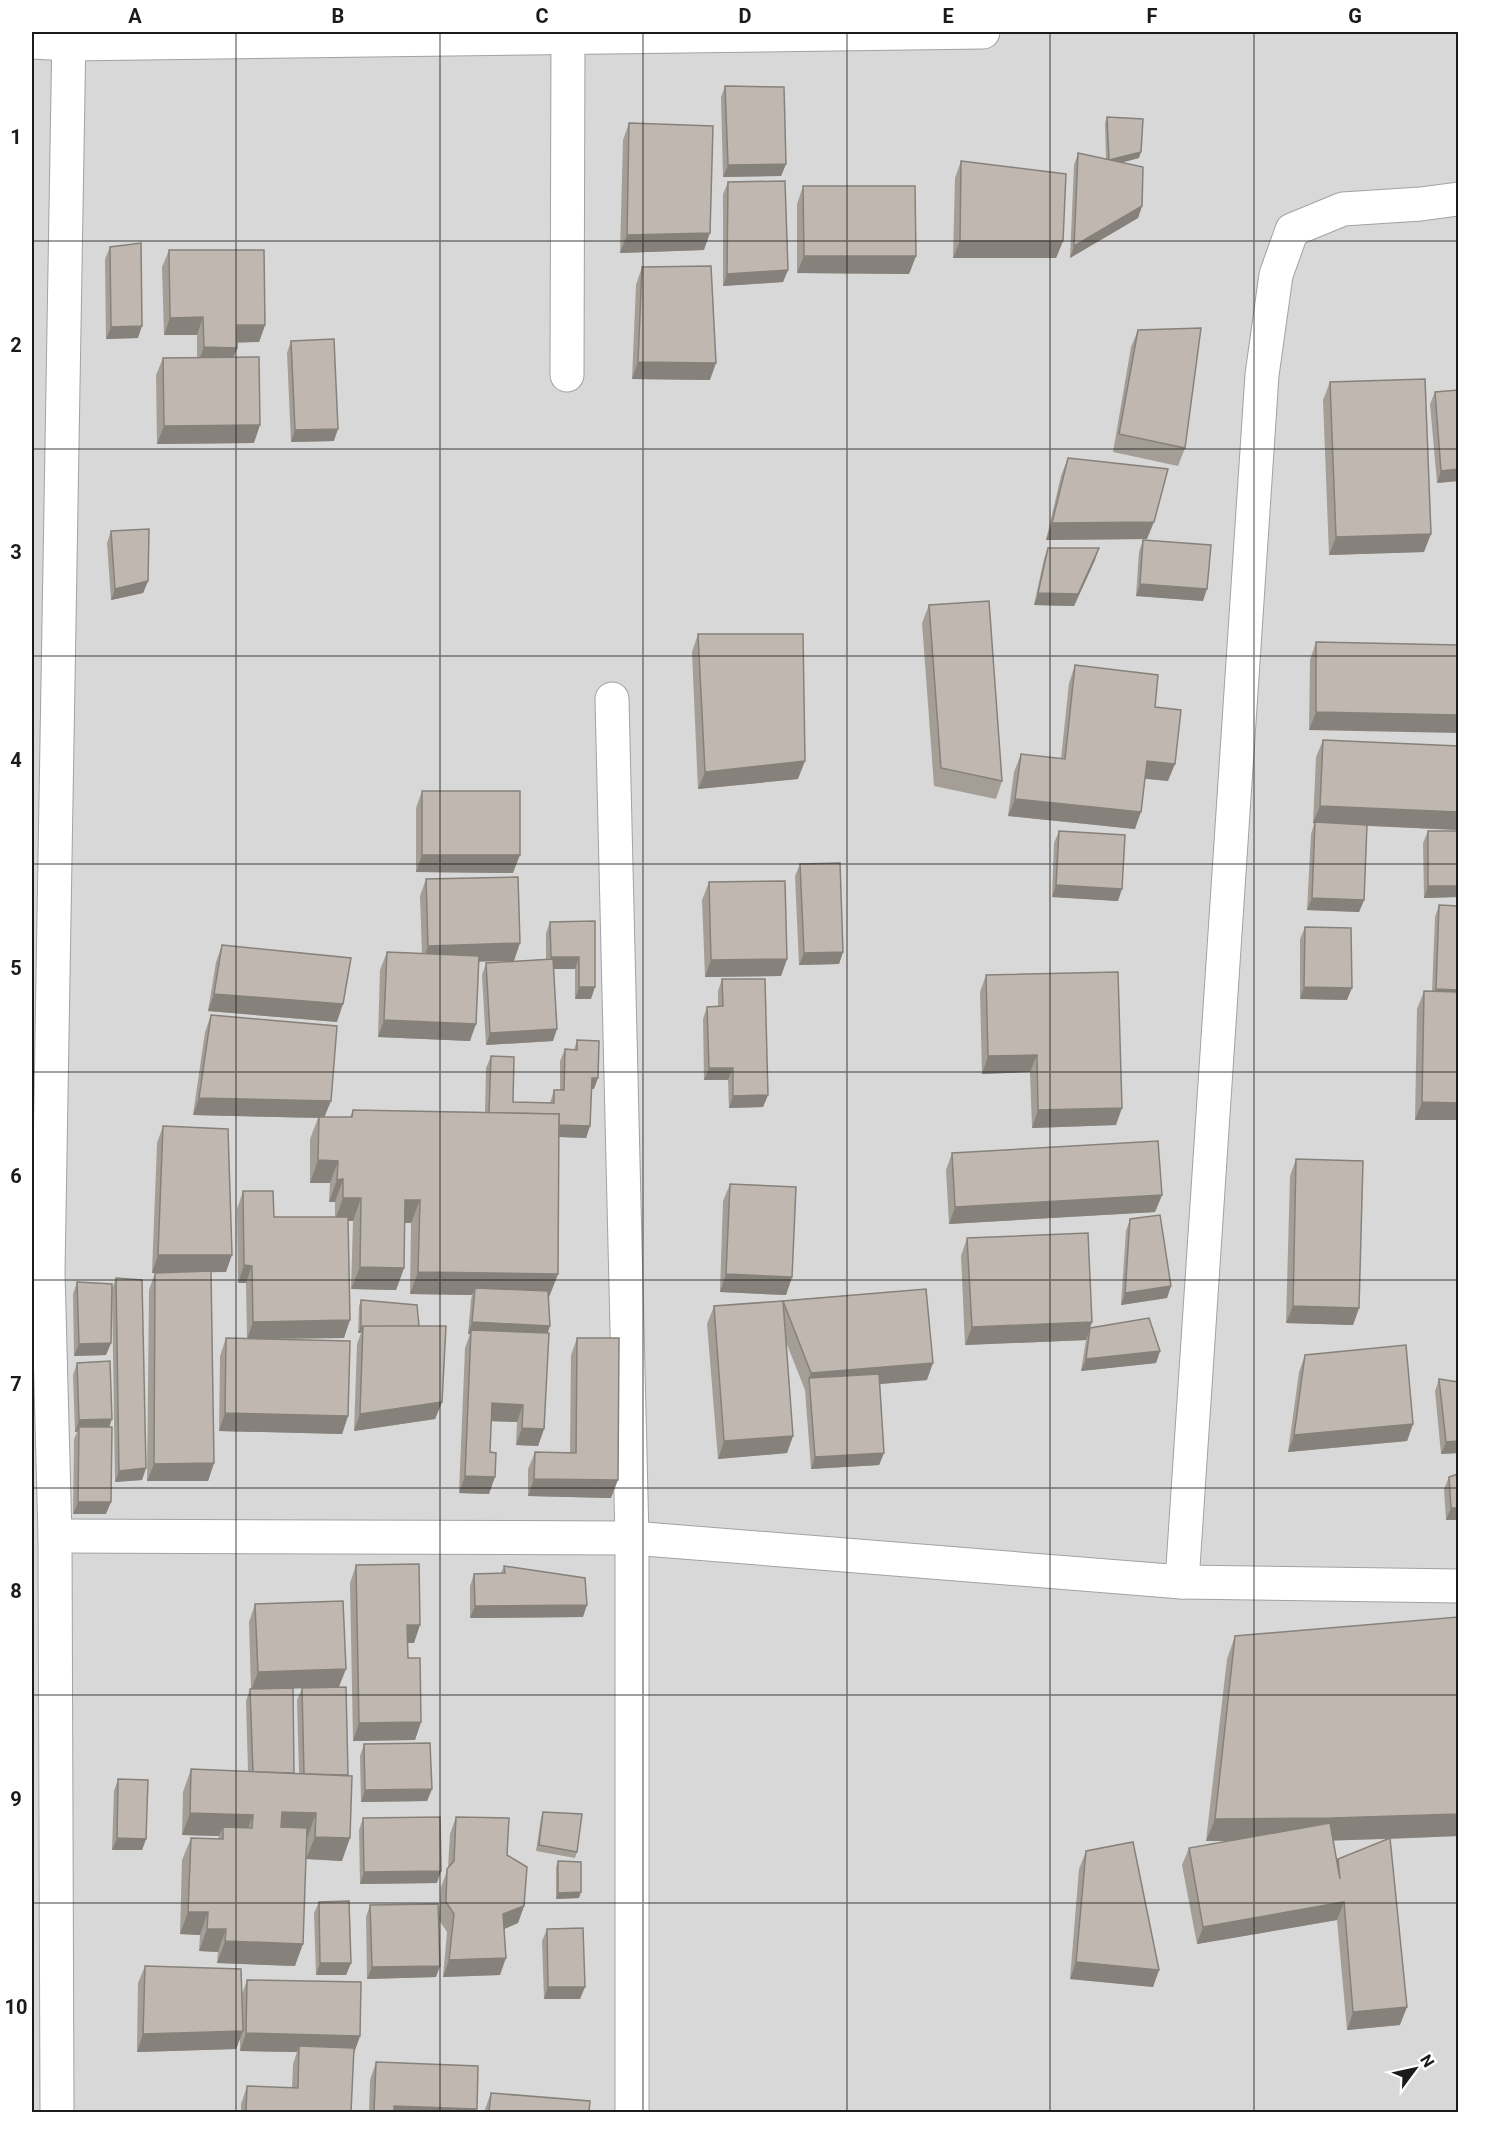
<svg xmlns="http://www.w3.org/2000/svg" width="1490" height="2144" font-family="Roboto,sans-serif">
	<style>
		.residential { fill: #d9d8d8 }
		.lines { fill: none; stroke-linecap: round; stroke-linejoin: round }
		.minor-casing { stroke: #a2a2a2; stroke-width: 35 }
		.minor { stroke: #fff; stroke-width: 33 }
		.wall { fill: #a59e97; fill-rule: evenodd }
		.shaded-wall { fill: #86817b }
		.building { fill: #c0b8b0; stroke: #86817b; stroke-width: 1.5 }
		.grid { fill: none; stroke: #1b1b1b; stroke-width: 1.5; stroke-opacity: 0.55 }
		.neatline { fill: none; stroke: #1b1b1b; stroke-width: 2 }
		.grid-label { font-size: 20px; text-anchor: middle; font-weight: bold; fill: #1b1b1b }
	</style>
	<rect width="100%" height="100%" fill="#ece9e0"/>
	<rect class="residential" x="32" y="32" width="1426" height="2080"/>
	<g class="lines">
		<g class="minor-casing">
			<g id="minor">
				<path d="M32,42L69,44L983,32"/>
				<path d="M567,375L568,37"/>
				<path d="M612,699L632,1538V2112"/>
				<path d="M55,1536L632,1538L1182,1582L1458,1586"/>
				<path d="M1182,1582L1262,375L1276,275L1292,230L1343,209L1421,204L1458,199"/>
				<path d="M57,2112L55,1536L48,1273L69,32"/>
			</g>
		</g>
		<use href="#minor" class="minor"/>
	</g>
	<g class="wall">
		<path d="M725,86L786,164L781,176L723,177L721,97Z"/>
		<path d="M1107,117L1139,158L1121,163L1142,206L1138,218L1070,258L1074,165L1078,153L1106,159L1105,123Z"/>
		<path d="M629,123L704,250L620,253L623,140Z"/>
		<path d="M961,161L1063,241L1056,258H953L955,178Z"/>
		<path d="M728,182L788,270L783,282L723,286V194Z"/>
		<path d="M803,186L916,256L909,274L797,273V204Z"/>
		<path d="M110,247L138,338L106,339L105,259Z"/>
		<path d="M169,250L265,325L259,342H237V348L234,357L254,443L157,444L156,375L163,358L197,357V335H164L162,267Z"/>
		<path d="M642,267L710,380L632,379L636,285Z"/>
		<path d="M1138,330L1185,448L1178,466L1113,452L1131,347Z"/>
		<path d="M291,341L334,441L291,442L287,353Z"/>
		<path d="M1330,382L1424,552L1329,555L1323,400Z"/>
		<path d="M1458,390V481L1437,483L1430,404L1435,392Z"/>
		<path d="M1068,458L1147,539L1046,540L1061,476Z"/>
		<path d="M111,531L148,581L143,593L111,600L107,543Z"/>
		<path d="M1143,540L1203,601L1136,596L1139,552Z"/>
		<path d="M1048,548L1095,560L1074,606L1034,605L1044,559Z"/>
		<path d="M929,605L1002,781L996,799L934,786L922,623Z"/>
		<path d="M698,634L798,779L698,789L692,652Z"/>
		<path d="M1316,642L1458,645L1309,730L1310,660Z"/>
		<path d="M1075,665L1155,707L1168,781L1145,779L1135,829L1008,816L1014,772L1021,754L1061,759L1069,683Z"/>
		<path d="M1323,740L1458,746V830L1367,826L1364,900L1359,912L1307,910L1311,834L1314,824L1313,823L1316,757Z"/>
		<path d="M422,791L513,873L416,872V808Z"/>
		<path d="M1059,831L1118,901L1052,897L1054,843Z"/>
		<path d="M1428,831H1458V897L1424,898L1423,843Z"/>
		<path d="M800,864L843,952L839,964L799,965L795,876Z"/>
		<path d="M426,879L478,962L470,1041L378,1037L380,970L387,952L422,954L420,896Z"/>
		<path d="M709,882L787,959L781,976L705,977L702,900Z"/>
		<path d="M1439,905L1458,1120H1415L1417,1009L1424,991L1432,992L1435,917Z"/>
		<path d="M595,921L591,999H575V969H554L553,1041L486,1045L482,975L486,963L546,959V933L550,922Z"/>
		<path d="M1305,927L1347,1000L1300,999V939Z"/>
		<path d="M222,945L337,1022L208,1011L216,962Z"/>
		<path d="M986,975L1116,1125L1032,1128L1030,1072L982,1074L980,992Z"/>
		<path d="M722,979L768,1095L763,1107L729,1108L728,1080H704L703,1019L707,1007H718V991Z"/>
		<path d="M211,1015L325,1117H350L353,1110L485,1112L486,1068L491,1056L513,1102L550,1103L554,1090H560V1061L565,1049L574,1050L577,1040L594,1089H591L590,1126L586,1138L559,1137L558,1274L549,1297H548L544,1429L538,1446L516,1445L517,1422L491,1421L489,1494L459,1493L465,1348L470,1334H468L471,1300L472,1295L410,1294L411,1223H404V1268L396,1290L351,1289L353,1221H348L344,1338L252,1339L348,1416L342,1434L219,1431L220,1356L226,1338L247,1339L246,1283H238L237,1209L243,1191L274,1217H335V1202H329L330,1183H310V1139L318,1118L193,1115L205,1032Z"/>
		<path d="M163,1126L226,1272H211L214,1463L208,1481H147L149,1290L155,1273L165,1272L152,1273L157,1143Z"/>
		<path d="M952,1153L1162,1195L1155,1212L949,1224L946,1170Z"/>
		<path d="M1296,1159L1359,1308L1353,1325L1286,1323L1290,1176Z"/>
		<path d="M730,1184L792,1277L786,1295L720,1292L723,1201Z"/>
		<path d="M1130,1219L1171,1286L1167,1298L1121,1305L1126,1231Z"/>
		<path d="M967,1238L1090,1328L1160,1351L1156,1363L1081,1371L1086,1340L965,1345L961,1256Z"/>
		<path d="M116,1278L146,1468L142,1480L115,1482L112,1289Z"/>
		<path d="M77,1282L111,1343L106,1355L74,1356L73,1294Z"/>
		<path d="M926,1289L927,1380L880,1384L884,1453L879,1465L811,1469L805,1390L786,1342L793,1436L787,1453L718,1459L707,1324L714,1306Z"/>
		<path d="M361,1300L419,1326L442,1402L435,1419L354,1431L357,1344L361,1333H358L359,1306Z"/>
		<path d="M577,1338L611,1498L528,1496V1469L535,1452H570L571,1355Z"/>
		<path d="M1305,1355L1413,1424L1407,1441L1288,1452L1299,1372Z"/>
		<path d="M77,1363L109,1427L106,1514H73L74,1439L77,1432H75L73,1375Z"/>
		<path d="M1439,1379L1458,1382V1453L1441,1454L1435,1391Z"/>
		<path d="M1458,1474V1520H1446L1444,1489L1449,1477Z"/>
		<path d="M356,1565L414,1643H408V1658L421,1722L415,1740L353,1741L350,1583Z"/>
		<path d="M504,1566L583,1617L470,1618V1586L474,1574L501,1573Z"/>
		<path d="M255,1604L339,1687L289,1688L294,1773L299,1774L297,1700L302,1688L342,1861L306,1859L295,1966L217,1963L218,1952L199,1951L200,1935L180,1934L182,1860L191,1838L218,1839L219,1836L182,1835L183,1792L191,1769L248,1772L246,1701L250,1689H251L249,1622Z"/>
		<path d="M1235,1636L1458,1836L1390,1839L1400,2025L1347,2030L1337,1920L1197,1944L1182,1865L1189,1848L1228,1841H1206L1227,1659ZM1390,1839L1338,1859L1337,1863L1333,1840Z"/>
		<path d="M364,1744L432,1789L427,1801L361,1802L360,1756Z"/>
		<path d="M118,1779L146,1839L142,1850H112L114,1791Z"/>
		<path d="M543,1812L577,1852L575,1858L536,1851L541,1818Z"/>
		<path d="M456,1817L507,1855L524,1906L518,1923L504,1929L500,1975L443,1977L447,1932L439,1920L441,1887L448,1868L450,1834Z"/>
		<path d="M363,1818L437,1883L360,1884L359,1830Z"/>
		<path d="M1086,1851L1159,1970L1153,1987L1070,1979L1079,1869Z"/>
		<path d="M558,1861L579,1898L556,1899V1867Z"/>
		<path d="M319,1902L351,1963L346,1975H316L314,1913Z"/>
		<path d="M370,1905L436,1977L367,1979L366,1917Z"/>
		<path d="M547,1929L580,1999H544L542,1941Z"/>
		<path d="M145,1966L242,1994L247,1980L360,2036L354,2053L351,2112H241V2104L247,2086L292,2088L293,2064L297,2052L240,2051V2039L236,2049L137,2052L138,1983Z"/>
		<path d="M376,2062L475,2112H369L370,2080Z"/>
		<path d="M491,2093L589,2112H484Z"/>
	</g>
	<g class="shaded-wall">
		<path d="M1141,152L1139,158L1106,166L1109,160Z"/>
		<path d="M786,164L781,176L723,177L728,165Z"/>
		<path d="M1142,206L1138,218L1070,258L1074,246Z"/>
		<path d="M710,233L704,250L620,253L627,235Z"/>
		<path d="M960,241H1063L1056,258H953Z"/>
		<path d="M804,256H916L909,274L797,273Z"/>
		<path d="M788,270L783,282L723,286L727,274Z"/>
		<path d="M203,317L197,335H164L170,318Z"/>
		<path d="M237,325H265L259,342L230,343Z"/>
		<path d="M142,326L138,338L106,339L111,327Z"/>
		<path d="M204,347L237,348L231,365H197Z"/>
		<path d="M638,362L716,363L710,380L632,379Z"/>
		<path d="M260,425L254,443L157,444L164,426Z"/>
		<path d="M338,429L334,441L291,442L295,430Z"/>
		<path d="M1458,469V481L1437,483L1441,471Z"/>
		<path d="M1154,522L1147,539L1046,540L1052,523Z"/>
		<path d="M1431,534L1424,552L1329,555L1336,537Z"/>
		<path d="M1099,548L1095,560L1074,606L1034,605L1038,593Z"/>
		<path d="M148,581L143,593L111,600L115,589Z"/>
		<path d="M1140,584L1207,589L1203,601L1136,596Z"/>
		<path d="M1316,712L1458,715V733L1309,730Z"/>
		<path d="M805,761L798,779L698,789L705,772Z"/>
		<path d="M1147,761L1175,764L1168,781L1141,778Z"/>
		<path d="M1015,799L1141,812L1135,829L1008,816Z"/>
		<path d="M1320,806L1458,812V830L1313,823Z"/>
		<path d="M422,855H520L513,873L416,872Z"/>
		<path d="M1056,885L1122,889L1118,901L1052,897Z"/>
		<path d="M1428,886H1458V897L1424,898Z"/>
		<path d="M1312,898L1364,900L1359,912L1307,910Z"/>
		<path d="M520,943L514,961L422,963L428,946Z"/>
		<path d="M843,952L839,964L799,965L804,953Z"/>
		<path d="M551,957H579L575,969H546Z"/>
		<path d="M787,959L781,976L705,977L711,960Z"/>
		<path d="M579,987H595L591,999H575Z"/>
		<path d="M1304,987L1352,988L1347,1000L1300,999Z"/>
		<path d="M1436,989L1458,990V1002L1431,1001Z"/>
		<path d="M214,994L343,1004L337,1022L208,1011Z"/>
		<path d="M384,1020L476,1024L470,1041L378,1037Z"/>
		<path d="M557,1029L553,1041L486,1045L490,1033Z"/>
		<path d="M1037,1055L1030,1072L982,1074L988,1056Z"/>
		<path d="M709,1068H733L728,1080H704Z"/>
		<path d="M592,1078H598L594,1089H587Z"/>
		<path d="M768,1095L763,1107L729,1108L733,1096Z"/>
		<path d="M199,1098L331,1101L324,1118L193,1115Z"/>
		<path d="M1422,1102L1458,1103V1120H1415Z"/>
		<path d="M1122,1108L1116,1125L1032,1128L1038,1110Z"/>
		<path d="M489,1123L590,1126L586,1138L484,1134Z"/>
		<path d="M318,1160L338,1161L330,1183H310Z"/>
		<path d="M343,1179L335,1202H329L337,1180Z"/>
		<path d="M1162,1195L1155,1212L949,1224L955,1207Z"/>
		<path d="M343,1198H361L353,1221L335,1220Z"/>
		<path d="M405,1200H420L411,1223H396Z"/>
		<path d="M158,1255H232L226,1272L152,1273Z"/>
		<path d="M244,1265L252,1266L246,1283H238Z"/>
		<path d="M360,1267L404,1268L396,1290L351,1289Z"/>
		<path d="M418,1272L558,1274L549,1297L475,1295V1288L472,1295L410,1294Z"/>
		<path d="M726,1274L792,1277L786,1295L720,1292Z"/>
		<path d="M1171,1286L1167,1298L1121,1305L1125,1293Z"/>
		<path d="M1293,1306L1359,1308L1353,1325L1286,1323Z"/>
		<path d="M350,1320L344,1338L247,1339L253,1322Z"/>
		<path d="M472,1322L550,1326L546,1338L471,1330L470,1334H468Z"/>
		<path d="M1092,1322L1086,1340L965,1345L972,1327Z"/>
		<path d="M361,1327H363L361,1333H358Z"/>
		<path d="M111,1343L106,1355L74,1356L79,1344Z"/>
		<path d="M1160,1351L1156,1363L1081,1371L1086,1359Z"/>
		<path d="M933,1363L927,1380L810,1390L809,1378L811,1373Z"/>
		<path d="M442,1402L435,1419L354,1431L360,1414Z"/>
		<path d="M492,1403L523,1405L517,1422L485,1421Z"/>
		<path d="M225,1413L348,1416L342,1434L219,1431Z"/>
		<path d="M112,1419L108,1431L79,1427L77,1432H75L79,1420Z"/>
		<path d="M1413,1424L1407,1441L1288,1452L1294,1435Z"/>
		<path d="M522,1428L544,1429L538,1446L516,1445Z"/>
		<path d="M793,1436L787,1453L718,1459L724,1441Z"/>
		<path d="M1458,1441V1453L1441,1454L1446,1442Z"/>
		<path d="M884,1453L879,1465L811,1469L815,1457Z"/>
		<path d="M214,1463L208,1481H147L154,1464Z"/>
		<path d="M146,1468L142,1480L115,1482L119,1471Z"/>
		<path d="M465,1476L495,1477L489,1494L459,1493Z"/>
		<path d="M534,1479L618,1480L611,1498L528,1496Z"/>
		<path d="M78,1502H111L106,1514H73Z"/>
		<path d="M1451,1508H1458V1520H1446Z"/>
		<path d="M587,1605L583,1617L470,1618L475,1606Z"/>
		<path d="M407,1625H420L414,1643H401Z"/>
		<path d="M346,1669L339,1687L251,1690L258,1672Z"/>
		<path d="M421,1722L415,1740L353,1741L359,1723Z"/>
		<path d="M432,1789L427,1801L361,1802L365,1790Z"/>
		<path d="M282,1812L316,1813L308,1836L274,1835Z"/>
		<path d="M190,1813L253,1815L245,1837L223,1827L219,1836L182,1835Z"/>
		<path d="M1458,1814V1836L1324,1841H1206L1215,1819Z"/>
		<path d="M315,1837L350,1838L342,1861L306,1859Z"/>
		<path d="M117,1838L146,1839L142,1850H112Z"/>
		<path d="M441,1871L437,1883L360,1884L364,1872Z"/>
		<path d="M581,1892L579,1898L556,1899L558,1893Z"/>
		<path d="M1344,1902L1337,1920L1197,1944L1203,1927Z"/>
		<path d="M524,1906L518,1923L497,1932L503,1914Z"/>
		<path d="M188,1912H208L200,1935L180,1934Z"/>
		<path d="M207,1929H226L218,1952L199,1951Z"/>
		<path d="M225,1941L303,1944L295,1966L217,1963Z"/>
		<path d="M506,1958L500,1975L443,1977L449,1960Z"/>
		<path d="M1076,1962L1159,1970L1153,1987L1070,1979Z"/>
		<path d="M320,1963H351L346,1975H316Z"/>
		<path d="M440,1966L436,1977L367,1979L372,1967Z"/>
		<path d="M548,1987H585L580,1999H544Z"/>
		<path d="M1407,2007L1400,2025L1347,2030L1353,2012Z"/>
		<path d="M243,2031L236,2049L137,2052L143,2034Z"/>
		<path d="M246,2033L360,2036L354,2053L299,2046L297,2052L240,2051Z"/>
		<path d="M394,2106L477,2109L475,2112H392Z"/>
	</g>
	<g class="building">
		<path d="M725,86L784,87L786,164L728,165Z"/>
		<path d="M1107,117L1143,119L1141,152L1109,160Z"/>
		<path d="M629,123L713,126L710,233L627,235Z"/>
		<path d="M1078,153L1143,167L1142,206L1074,246Z"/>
		<path d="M961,161L1066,174L1063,241H960Z"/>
		<path d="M785,181L788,270L727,274L728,182Z"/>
		<path d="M803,186H915L916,256H804Z"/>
		<path d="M141,243L142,326L111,327L110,247Z"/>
		<path d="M169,250H264L265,325H237V348L204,347L203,317L170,318Z"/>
		<path d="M711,266L716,363L638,362L642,267Z"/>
		<path d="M1201,328L1185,448L1119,434L1138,330Z"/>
		<path d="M334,339L338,429L295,430L291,341Z"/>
		<path d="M259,357L260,425L164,426L163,358Z"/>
		<path d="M1425,379L1431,534L1336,537L1330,382Z"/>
		<path d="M1458,390V469L1441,471L1435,392Z"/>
		<path d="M1068,458L1168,469L1154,522L1052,523Z"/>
		<path d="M149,529L148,581L115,589L111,531Z"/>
		<path d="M1143,540L1211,545L1207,589L1140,584Z"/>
		<path d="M1048,548H1099L1078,594L1038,593Z"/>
		<path d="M989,601L1002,781L941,768L929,605Z"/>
		<path d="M698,634H803L805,761L705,772Z"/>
		<path d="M1316,642L1458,645V715L1316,712Z"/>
		<path d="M1075,665L1158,675L1155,707L1181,710L1175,764L1147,761L1141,812L1015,799L1021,754L1065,759Z"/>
		<path d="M1323,740L1458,746V812L1320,806Z"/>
		<rect x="422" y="791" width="98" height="64"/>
		<path d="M1315,822L1367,825L1364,900L1312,898Z"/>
		<path d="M1059,831L1125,835L1122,889L1056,885Z"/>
		<rect x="1428" y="831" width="30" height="55"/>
		<path d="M840,863L843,952L804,953L800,864Z"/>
		<path d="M518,877L520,943L428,946L426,879Z"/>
		<path d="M785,881L787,959L711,960L709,882Z"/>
		<path d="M1439,905L1458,906V990L1436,989Z"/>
		<path d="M595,921V987H579V957H551L550,922Z"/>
		<path d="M1305,927L1351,928L1352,988L1304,987Z"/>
		<path d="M222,945L351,958L343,1004L214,994Z"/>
		<path d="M387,952L479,956L476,1024L384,1020Z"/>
		<path d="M553,959L557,1029L490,1033L486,963Z"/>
		<path d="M1118,972L1122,1108L1038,1110L1037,1055L988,1056L986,975Z"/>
		<path d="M722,979H765L768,1095L733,1096V1068H709L707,1007L723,1006Z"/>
		<path d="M1424,991L1458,992V1103L1422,1102Z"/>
		<path d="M211,1015L337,1026L331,1101L199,1098Z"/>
		<path d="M577,1040L599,1041L598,1078H592L590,1126L559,1125V1114L489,1113L491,1056L514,1057L513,1102L554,1103V1090H564L565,1049L577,1050Z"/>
		<path d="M353,1110L559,1114L558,1274L418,1272L420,1200H405L404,1268L360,1267L361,1198H343V1179L337,1180L338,1161L318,1160L319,1117H352Z"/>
		<path d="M163,1126L228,1129L232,1255H158Z"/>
		<path d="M1158,1141L1162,1195L955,1207L952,1153Z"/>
		<path d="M1296,1159L1363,1161L1359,1308L1293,1306Z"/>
		<path d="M730,1184L796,1187L792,1277L726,1274Z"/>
		<path d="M243,1191H273L274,1217H348L350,1320L253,1322L252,1266L244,1265Z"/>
		<path d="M1160,1215L1171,1286L1125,1293L1130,1219Z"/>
		<path d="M1088,1233L1092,1322L972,1327L967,1238Z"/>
		<path d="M211,1271L214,1463L154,1464L155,1273Z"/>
		<path d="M116,1278L142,1280L146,1468L119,1471Z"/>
		<path d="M77,1282L112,1284L111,1343L79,1344Z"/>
		<path d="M475,1288L548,1291L550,1326L472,1322Z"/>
		<path d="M926,1289L933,1363L811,1373L783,1301Z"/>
		<path d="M361,1300L417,1305L419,1326L361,1327Z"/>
		<path d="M783,1301L793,1436L724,1441L714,1306Z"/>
		<path d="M1149,1318L1160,1351L1086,1359L1090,1328Z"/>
		<path d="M363,1326H446L442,1402L360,1414Z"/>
		<path d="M471,1330L549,1333L544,1429L522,1428L523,1405L492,1403L490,1452L496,1453L495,1477L465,1476Z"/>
		<path d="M226,1338L350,1341L348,1416L225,1413Z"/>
		<path d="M577,1338H619L618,1480L534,1479L535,1452L576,1453Z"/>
		<path d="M1406,1345L1413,1424L1294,1435L1305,1355Z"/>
		<path d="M110,1361L112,1419L79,1420L77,1363Z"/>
		<path d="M879,1374L884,1453L815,1457L809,1378Z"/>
		<path d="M1439,1379L1458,1382V1441L1446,1442Z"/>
		<path d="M79,1427H112L111,1502H78Z"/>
		<path d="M1458,1474V1508H1451L1449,1477Z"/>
		<path d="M419,1564L420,1625H407L408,1658H420L421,1722L359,1723L356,1565Z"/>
		<path d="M504,1566L585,1578L587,1605L475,1606L474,1574L505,1573Z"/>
		<path d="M343,1601L346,1669L258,1672L255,1604Z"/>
		<path d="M1458,1617V1814L1332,1818L1215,1819L1235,1636Z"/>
		<path d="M346,1687L348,1775L304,1774L302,1688Z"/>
		<path d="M293,1688L294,1773L253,1772L250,1689Z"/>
		<path d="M430,1743L432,1789L365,1790L364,1744Z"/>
		<path d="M191,1769L352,1776L350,1838L315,1837L316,1813L282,1812L281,1827L307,1828L303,1944L225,1941L226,1929H207L208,1912H188L191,1838L223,1839V1827L252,1828L253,1815L190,1813Z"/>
		<path d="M118,1779L148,1780L146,1839L117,1838Z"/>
		<path d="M543,1812L582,1814L577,1852L539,1845Z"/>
		<path d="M440,1817L441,1871L364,1872L363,1818Z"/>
		<path d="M456,1817L509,1818L507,1855L527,1867L524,1906L503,1914L506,1958L449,1960L454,1914L446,1902L447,1869L454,1861Z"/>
		<path d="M1330,1823L1340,1879L1338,1859L1390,1838L1407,2007L1353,2012L1344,1902L1203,1927L1189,1848Z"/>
		<path d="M1133,1842L1159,1970L1076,1962L1086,1851Z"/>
		<path d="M558,1861L581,1862V1892L558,1893Z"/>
		<path d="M349,1901L351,1963H320L319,1902Z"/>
		<path d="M438,1904L440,1966L372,1967L370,1905Z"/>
		<path d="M583,1928L585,1987H548L547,1929Z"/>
		<path d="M145,1966L241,1969L243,2031L143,2034Z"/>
		<path d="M247,1980L361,1982L360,2036L246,2033Z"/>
		<path d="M299,2046L354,2048L351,2112H246L247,2086L298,2088Z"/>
		<path d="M376,2062L478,2066L477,2109L394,2106V2112H374Z"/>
		<path d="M491,2093L590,2101L589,2112H489Z"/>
	</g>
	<path class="grid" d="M236,32V2112M440,32V2112M643,32V2112M847,32V2112M1050,32V2112M1254,32V2112M32,241H1458M32,449H1458M32,656H1458M32,864H1458M32,1072H1458M32,1280H1458M32,1488H1458M32,1695H1458M32,1903H1458"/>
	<rect width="1490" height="2144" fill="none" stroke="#ffffff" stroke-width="66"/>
	<g transform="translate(1415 2069) rotate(57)" stroke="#ffffff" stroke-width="4.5" paint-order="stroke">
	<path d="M0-4.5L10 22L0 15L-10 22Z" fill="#1b1b1b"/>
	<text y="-9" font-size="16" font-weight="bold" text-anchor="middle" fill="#1b1b1b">N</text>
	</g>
	<rect x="33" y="33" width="1424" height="2078" class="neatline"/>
	<g class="grid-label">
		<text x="135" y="23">A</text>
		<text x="338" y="23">B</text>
		<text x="542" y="23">C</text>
		<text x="745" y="23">D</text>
		<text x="948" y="23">E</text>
		<text x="1152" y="23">F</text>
		<text x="1355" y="23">G</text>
		<text x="16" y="144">1</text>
		<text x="16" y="352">2</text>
		<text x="16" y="559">3</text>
		<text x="16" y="767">4</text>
		<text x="16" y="975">5</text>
		<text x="16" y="1183">6</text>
		<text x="16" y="1391">7</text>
		<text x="16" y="1598">8</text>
		<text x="16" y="1806">9</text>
		<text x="16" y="2014">10</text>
	</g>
</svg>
